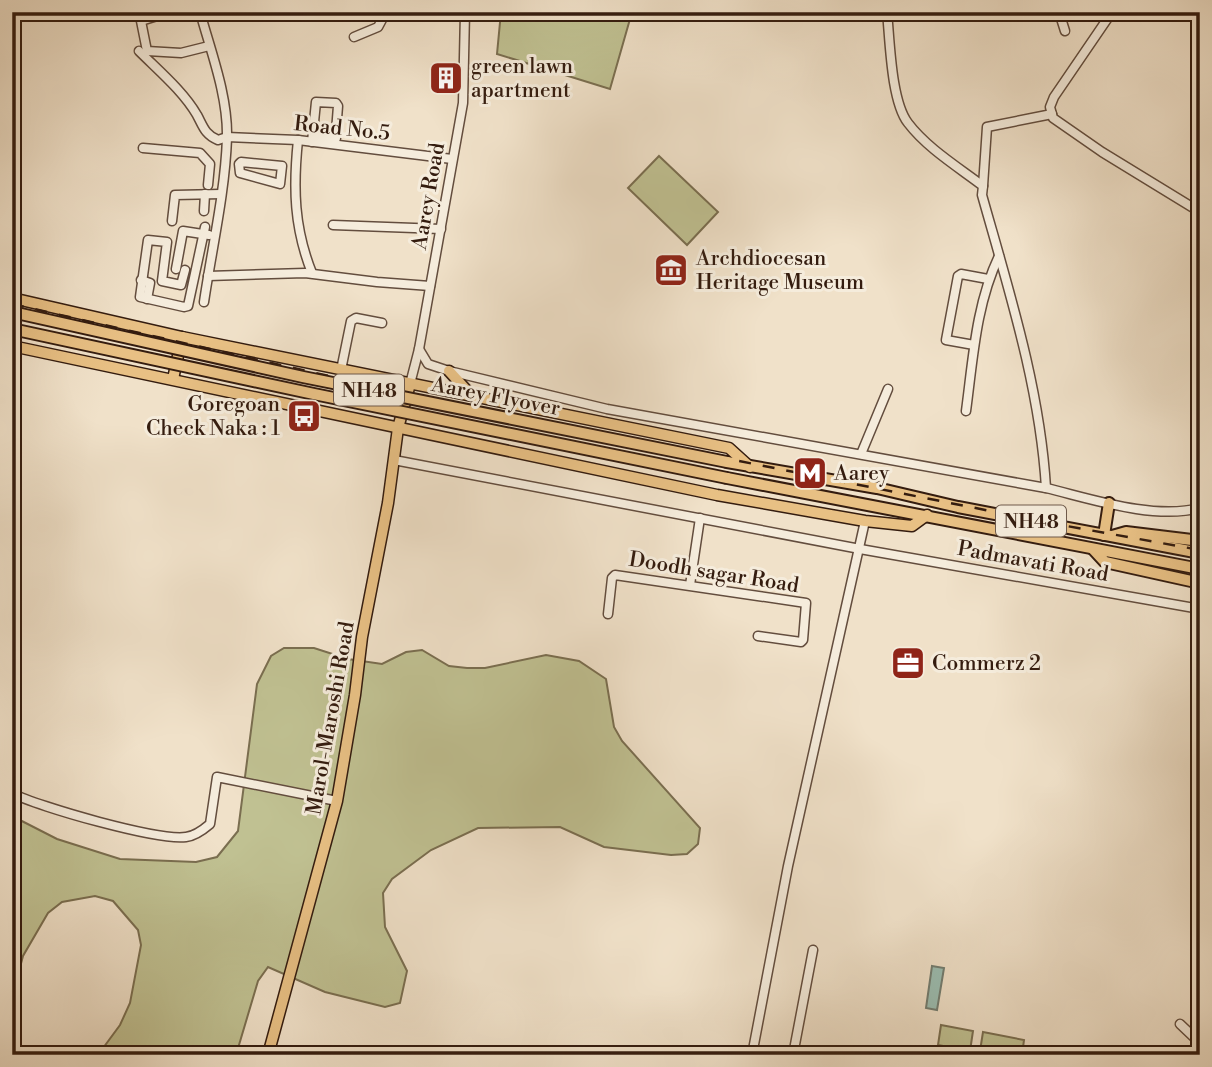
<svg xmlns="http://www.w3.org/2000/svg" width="1212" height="1067" font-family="'Libre Bodoni',serif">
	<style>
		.green { fill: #c0c192; stroke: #7a6e50; stroke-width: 2 }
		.water { fill: #9bbeb2; stroke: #727d71; stroke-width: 2 }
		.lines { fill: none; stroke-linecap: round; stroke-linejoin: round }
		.minor-casing { stroke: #634d3e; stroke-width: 11 }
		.major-casing { stroke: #341c0f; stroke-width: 13 }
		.highway-casing { stroke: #341c0f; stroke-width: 14 }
		.minor { stroke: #f5ecdc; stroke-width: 8 }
		.major { stroke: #e8c084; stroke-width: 10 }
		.highway { stroke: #e8c084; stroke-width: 10 }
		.rail { stroke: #341c0f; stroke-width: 2.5; stroke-dasharray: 12 12; stroke-linecap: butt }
		.highway-bridge-casing { stroke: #341c0f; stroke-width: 14; stroke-linecap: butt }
		.highway-bridge { stroke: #e8c084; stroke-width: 10 }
		.labels { text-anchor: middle; stroke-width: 6; stroke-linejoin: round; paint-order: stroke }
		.shield { fill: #f5ecdc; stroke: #6e5a4c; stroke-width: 2 }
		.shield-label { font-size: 19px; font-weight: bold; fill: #341c0f }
		.poi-label { font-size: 21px; fill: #341c0f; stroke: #f5ecdc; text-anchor: start }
		.street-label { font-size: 21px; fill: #341c0f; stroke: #f5ecdc }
	</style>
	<rect width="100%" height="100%" fill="#f0e1c9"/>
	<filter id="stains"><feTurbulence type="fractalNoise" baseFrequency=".00286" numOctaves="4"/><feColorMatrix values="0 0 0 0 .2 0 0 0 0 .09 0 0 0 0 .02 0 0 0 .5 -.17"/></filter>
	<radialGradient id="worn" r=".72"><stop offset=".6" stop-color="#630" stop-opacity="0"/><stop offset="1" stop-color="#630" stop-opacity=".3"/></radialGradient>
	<g class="green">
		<path d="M501,12H632L610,89L497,54Z"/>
		<path d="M659,156L718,212L687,245L628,188Z"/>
		<path d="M284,648H314L348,659L382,664L406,652L422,650L449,666L467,668H485L546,655L579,661L606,679L614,727L622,741L700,828L698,844L687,854L671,855L604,847L560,827L478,828L431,850L392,879L383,893L385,927L407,971L400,1003L385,1007L325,992L268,967L258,981L236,1055H98L120,1025L130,1003L141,945L138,930L113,901L95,896L62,902L48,913L23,956L12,998V816L57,839L120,859L196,862L217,857L238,831L257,684L271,656Z"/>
		<path d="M941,1025L973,1031L970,1051L938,1045Z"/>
		<path d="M983,1032L1024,1040L1022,1055H1003L980,1051Z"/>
		<path d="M923,1047L969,1054V1055H922Z"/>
	</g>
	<path class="water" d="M932,966L944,968L937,1010L926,1008Z"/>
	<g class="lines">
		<g class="minor-casing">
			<g id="minor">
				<path d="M170,12L141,21L147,51L181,53L209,46"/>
				<path d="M200,12C211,52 228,96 227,138C225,193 212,248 204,302"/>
				<path d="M887,12C890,41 891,101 908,123C927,148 958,167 983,186L982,195C1009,291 1040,388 1046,488"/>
				<path d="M1059,12L1065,31"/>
				<path d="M1112,12L1054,97L1050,107L1053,118L1102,152L1200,212"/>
				<path d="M354,37L378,27L386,12"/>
				<path d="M139,51C159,71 183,91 197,115C203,126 205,135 218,140L227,137L298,140L452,159"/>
				<path d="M313,136L336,138"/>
				<path d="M298,140C293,188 294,228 312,273"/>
				<path d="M312,142L316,102L336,103L338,106L335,144"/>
				<path d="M143,148L200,153L210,164L208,185"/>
				<path d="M241,162L282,166L280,184L240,173L239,164Z"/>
				<path d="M983,186L987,127L1052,114"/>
				<path d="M204,211L205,194"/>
				<path d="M172,221L175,195L221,194"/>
				<path d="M333,225L441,229"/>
				<path d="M176,269L183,231L209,235"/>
				<path d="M185,270L181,285L162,281L167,242L148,240L140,297L184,307L188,306L205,227"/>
				<path d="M208,276L305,273L377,282L430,286"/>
				<path d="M141,280L150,283L147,299"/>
				<path d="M974,345L946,340L958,276L961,274L988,279"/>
				<path d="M419,349L428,364L449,371L607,409L1046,488C1092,499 1153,520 1200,508"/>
				<path d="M341,370L351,321L356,318L382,323"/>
				<path d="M410,384L419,349L463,103L465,12"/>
				<path d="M966,411C973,359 976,304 999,256"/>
				<path d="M861,454L888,389"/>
				<path d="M394,460L860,549L1200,609"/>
				<path d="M690,585L700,518"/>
				<path d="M608,614L612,578L615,575L806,603L803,640L801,642L758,636"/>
				<path d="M12,793C38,807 159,841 186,837C195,836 203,830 210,824L217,777L337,801"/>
				<path d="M1180,1024L1200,1043"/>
				<path d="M752,1055L788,866L865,521"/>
				<path d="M793,1055L813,950"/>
			</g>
		</g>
		<g class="major-casing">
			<g id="major">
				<path d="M12,298L182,337L729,448L750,467"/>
				<path d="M12,346L717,495L865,521L912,526L927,515"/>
				<path d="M449,371L470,394"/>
				<path d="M173,379L182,337"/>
				<path d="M268,1055L337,801L355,695L362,637L388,503L398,428L410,384"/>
			</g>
		</g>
		<g class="highway-casing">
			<g id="highway">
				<path d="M727,462L877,488L958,507L1200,553"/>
				<path d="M727,478L1200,569"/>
				<path d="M1104,535L1109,503"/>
				<path d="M1112,536L1126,532L1200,541"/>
				<path d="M1093,549L1105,562L1200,583"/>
			</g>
		</g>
		<use href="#minor" class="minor"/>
		<use href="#major" class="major"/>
		<use href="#highway" class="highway"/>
		<path class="rail" d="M12,304L452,404L1061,525L1200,550"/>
		<g class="highway-bridge-casing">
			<g id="highway-bridge">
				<path d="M12,312L303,377L727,462"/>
				<path d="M12,329L314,394L727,478"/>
			</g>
		</g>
		<use href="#highway-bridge" class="highway-bridge"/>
	</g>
	<defs>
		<g id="building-square" transform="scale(1.75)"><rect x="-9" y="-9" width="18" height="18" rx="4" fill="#8f2418" stroke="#f5ecdc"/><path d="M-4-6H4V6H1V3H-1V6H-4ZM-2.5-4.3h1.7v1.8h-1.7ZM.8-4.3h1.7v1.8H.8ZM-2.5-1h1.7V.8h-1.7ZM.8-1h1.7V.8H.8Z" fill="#fff"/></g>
		<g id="museum-square" transform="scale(1.75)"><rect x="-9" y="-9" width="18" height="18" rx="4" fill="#8f2418" stroke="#f5ecdc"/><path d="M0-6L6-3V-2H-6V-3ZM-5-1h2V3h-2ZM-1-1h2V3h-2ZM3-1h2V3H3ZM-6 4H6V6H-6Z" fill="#fff"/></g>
		<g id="bus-square" transform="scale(1.75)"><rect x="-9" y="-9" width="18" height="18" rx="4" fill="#8f2418" stroke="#f5ecdc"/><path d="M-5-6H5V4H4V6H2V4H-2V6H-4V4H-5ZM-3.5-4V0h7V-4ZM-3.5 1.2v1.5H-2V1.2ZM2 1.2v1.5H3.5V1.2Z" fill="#fff"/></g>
		<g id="metro-square" transform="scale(1.75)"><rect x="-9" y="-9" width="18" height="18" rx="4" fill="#8f2418" stroke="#f5ecdc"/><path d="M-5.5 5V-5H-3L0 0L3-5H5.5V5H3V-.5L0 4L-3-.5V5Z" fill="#fff"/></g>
		<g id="office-square" transform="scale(1.75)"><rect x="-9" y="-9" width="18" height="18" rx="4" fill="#8f2418" stroke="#f5ecdc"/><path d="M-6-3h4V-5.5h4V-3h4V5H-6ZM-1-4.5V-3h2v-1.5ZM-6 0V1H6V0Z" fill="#fff"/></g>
	</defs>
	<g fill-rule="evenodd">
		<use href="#building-square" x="446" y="78"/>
		<use href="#museum-square" x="671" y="270"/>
		<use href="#bus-square" x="304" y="416"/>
		<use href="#metro-square" x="810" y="473"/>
		<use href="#office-square" x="908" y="663"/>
	</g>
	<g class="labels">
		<g class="shield">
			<rect x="334" y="374.5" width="70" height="31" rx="5"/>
			<rect x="996" y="505.5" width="70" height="31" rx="5"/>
		</g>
		<g class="shield-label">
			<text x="369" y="397">NH48</text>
			<text x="1031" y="528">NH48</text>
		</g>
		<g class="poi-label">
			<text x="471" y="73">green lawn<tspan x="471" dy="24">apartment</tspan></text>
			<text x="696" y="265">Archdiocesan<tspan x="696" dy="24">Heritage Museum</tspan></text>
			<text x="280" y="411" text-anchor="end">Goregoan<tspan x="280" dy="24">Check Naka : 1</tspan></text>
			<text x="834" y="480">Aarey</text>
			<text x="932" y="670">Commerz 2</text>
		</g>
		<g class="street-label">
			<text transform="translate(342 128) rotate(6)" y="7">Road No.5</text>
			<text transform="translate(428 196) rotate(-80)" y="7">Aarey Road</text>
			<text transform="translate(496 396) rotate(11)" y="7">Aarey Flyover</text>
			<text transform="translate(1033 561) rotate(10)" y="7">Padmavati Road</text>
			<text transform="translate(714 572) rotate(9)" y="7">Doodh sagar Road</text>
			<text transform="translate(330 718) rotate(-80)" y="7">Marol-Maroshi Road</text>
		</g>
	</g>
	<rect width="1212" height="1067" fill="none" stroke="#f0e1c9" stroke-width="42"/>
	<rect x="14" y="14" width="1184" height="1039" fill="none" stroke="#341c0f" stroke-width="3.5"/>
	<rect x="21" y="21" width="1170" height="1025" fill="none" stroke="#341c0f" stroke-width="2"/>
	<rect width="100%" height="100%" filter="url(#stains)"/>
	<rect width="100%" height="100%" fill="url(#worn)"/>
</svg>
